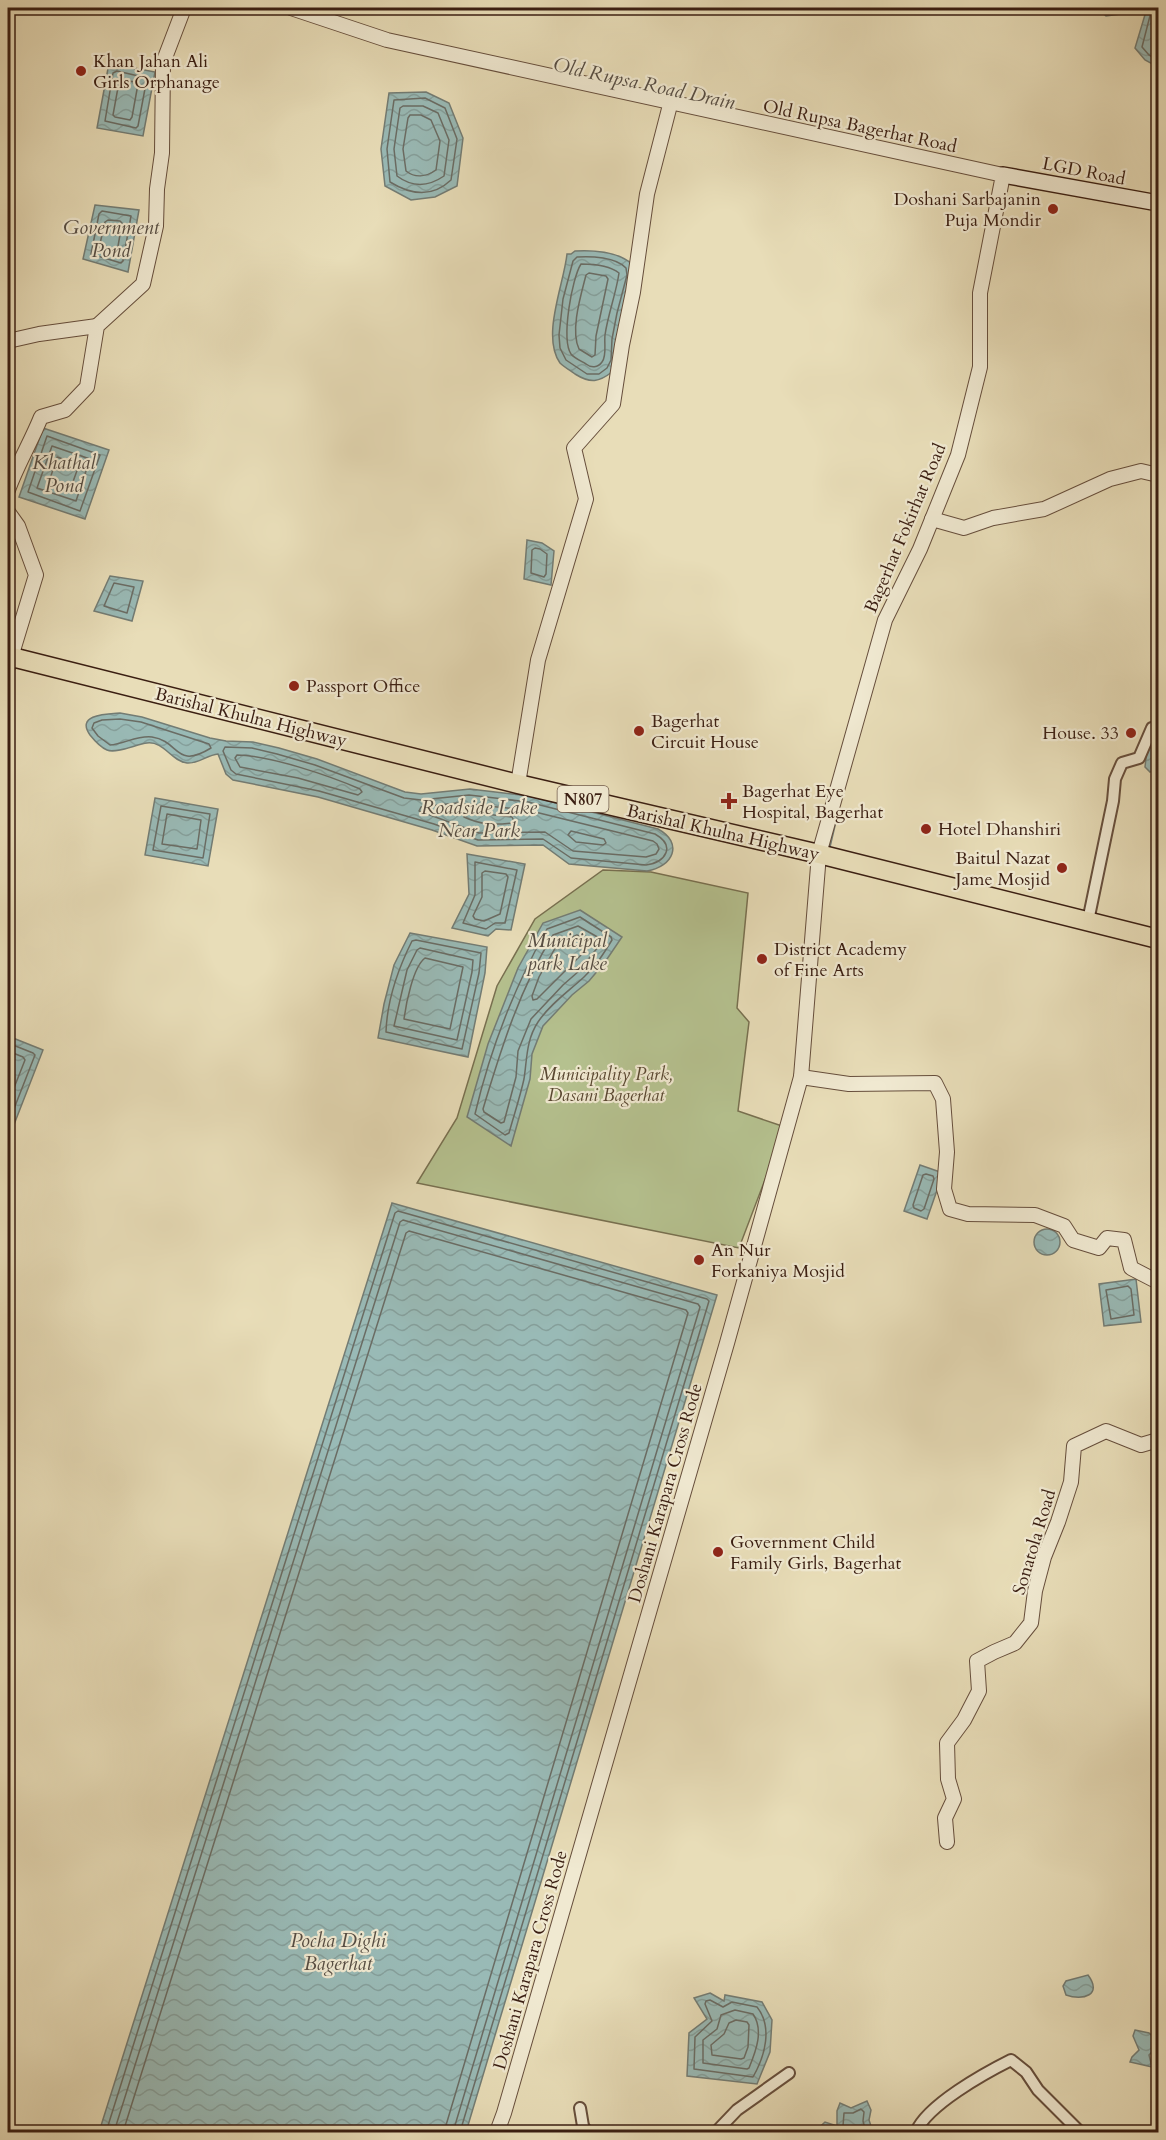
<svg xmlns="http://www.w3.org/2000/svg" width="1166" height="2140" font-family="Cardo,serif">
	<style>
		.park { fill: #b5c18f; stroke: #787050; stroke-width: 1.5 }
		.water { fill: url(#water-waves); stroke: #737c74; stroke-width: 1.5 }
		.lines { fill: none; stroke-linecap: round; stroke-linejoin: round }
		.shore { stroke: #6a6c64; stroke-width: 1.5 }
		.stream { stroke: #737c74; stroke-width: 4 }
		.minor-casing { stroke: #664e3c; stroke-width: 14 }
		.tertiary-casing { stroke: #664e3c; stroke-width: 16 }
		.secondary-casing { stroke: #3a1e12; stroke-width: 18 }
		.trunk-casing { stroke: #3a1e12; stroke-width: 21 }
		.minor { stroke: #f0e9d1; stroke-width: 10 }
		.tertiary { stroke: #f0e9d1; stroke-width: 14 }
		.secondary { stroke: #f0e9d1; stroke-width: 15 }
		.trunk { stroke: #e8ddb8; stroke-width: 18 }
		.poi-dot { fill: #8f2418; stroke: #f0e9d1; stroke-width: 2 }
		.labels { text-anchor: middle; stroke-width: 4.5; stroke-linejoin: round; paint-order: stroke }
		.shield { fill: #f0e9d1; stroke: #715b4b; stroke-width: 1.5 }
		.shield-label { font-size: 16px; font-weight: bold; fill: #3a1e12 }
		.poi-label { font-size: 18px; fill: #3a1e12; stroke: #f0e9d1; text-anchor: start }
		.street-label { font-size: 18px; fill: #3a1e12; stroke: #f0e9d1 }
		.park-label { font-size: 18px; font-style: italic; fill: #594731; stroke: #f0e9d1 }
		.water-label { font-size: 20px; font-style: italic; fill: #564d43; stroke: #f0e9d1 }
	</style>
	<defs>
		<pattern id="water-waves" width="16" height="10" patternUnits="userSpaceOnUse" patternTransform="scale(1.5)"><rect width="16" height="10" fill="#99bab6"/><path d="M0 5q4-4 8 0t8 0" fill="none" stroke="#859f9b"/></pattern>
	</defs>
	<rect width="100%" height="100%" fill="#e8ddb8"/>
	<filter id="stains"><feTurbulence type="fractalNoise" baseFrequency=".00333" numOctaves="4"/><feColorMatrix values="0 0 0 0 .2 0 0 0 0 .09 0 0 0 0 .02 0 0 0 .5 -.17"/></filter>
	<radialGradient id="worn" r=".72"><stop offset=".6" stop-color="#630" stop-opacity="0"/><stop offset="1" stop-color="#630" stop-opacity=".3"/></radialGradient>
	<path class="park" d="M603,870L651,872L748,893L737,1008L749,1022L738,1111L785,1127L739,1248L417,1183L457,1118L497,986L535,919Z"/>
	<g class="water">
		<path d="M1098,8H1135L1128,13L1106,16Z"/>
		<path d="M1147,8H1158V65L1156,66L1145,60L1135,48Z"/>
		<path d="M109,63L155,72L143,136L97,128Z"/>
		<path d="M426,92L449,103L463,138L457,186L435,197L411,200L385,186L381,149L389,93Z"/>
		<path d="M95,205L139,210L128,272L83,259Z"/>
		<path d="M575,251C593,250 617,251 632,264L612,372C599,382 591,384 575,374C571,371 564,367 560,363C541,336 564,284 567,254H571Z"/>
		<path d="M43,428L109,450L85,519L19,497Z"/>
		<path d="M527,540L542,543L554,551L551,585L524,579Z"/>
		<path d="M110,576L143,581L132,621L94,611Z"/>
		<path d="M120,713L142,717L210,738L226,741L253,742L279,748L317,759L405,792L421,794L470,789L529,796L658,829C684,843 673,867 647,871L569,864L543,845L477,846L432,830L318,797L233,780L226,774L218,754C207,755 198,764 187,763C171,761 164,741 147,743C137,744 116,754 107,750C100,747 94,740 90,735C75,714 108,714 120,713Z"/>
		<path d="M1155,731H1158V768L1150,772L1145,767L1147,749Z"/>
		<path d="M155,798L218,809L208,866L145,855Z"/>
		<path d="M467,854L525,864L511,930L496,929L488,936L452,928L469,894Z"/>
		<path d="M580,910L622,937L605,962L589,981L572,995L543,1026L532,1054L530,1079L511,1146L467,1117L488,1044L518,968L543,923Z"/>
		<path d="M410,933L487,947L485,973L468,1057L378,1038L384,1004L394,965Z"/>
		<path d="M8,1036L43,1050L8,1140Z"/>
		<path d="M920,1165L943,1173L927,1219L904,1211Z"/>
		<path d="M392,1203L717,1295L466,2132H99Z"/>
		<circle cx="1047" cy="1242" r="13"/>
		<path d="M1136,1279L1141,1322L1104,1326L1099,1284Z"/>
		<path d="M1088,1975C1103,1995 1083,2001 1066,1995L1063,1986L1066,1981Z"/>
		<path d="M710,1993L724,2001L725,1995L762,2002L772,2020L770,2052L757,2084L687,2076L689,2033L707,2019L694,1998Z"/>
		<path d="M1135,2030L1149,2033L1158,2041L1157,2047L1149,2055L1152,2067L1130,2062L1132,2057L1139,2050L1133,2036Z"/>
		<path d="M867,2101L871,2110L869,2120L873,2132H814L825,2122L837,2126V2111L840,2103L851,2108Z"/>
	</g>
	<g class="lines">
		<g class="shore">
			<path d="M1152,8L1142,47L1149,55L1158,60"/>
			<path d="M117,71L147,78L138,126L136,128L105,121L113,73Z"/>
			<path d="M122,80L136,82L138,84L132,117L130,120L115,117L113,115L119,82Z"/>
			<path d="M425,98L445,108L457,139L451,180C432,198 411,195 390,182L387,149L394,100Z"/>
			<path d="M403,106H423L438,113L449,140L444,176C428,187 413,188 397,176L394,149L400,108Z"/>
			<path d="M410,115H421L431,120L440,141L436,170C426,177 415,178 406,171L403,149L408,118Z"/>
			<path d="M102,211L131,216L123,261L121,263L91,254L99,214Z"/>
			<path d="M108,220L120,221L122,223L117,252L115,254L99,248L105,222Z"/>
			<path d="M577,257C591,256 616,257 626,268L627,275L617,313L612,339L611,360L607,368L599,374H587L566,360L560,348L559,335L563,299L573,261Z"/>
			<path d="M581,264C593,264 609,265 619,273C616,294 608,314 605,335C604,344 607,356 602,362C598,368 591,368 586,364C581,361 574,358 571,354C561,339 572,278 581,264Z"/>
			<path d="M589,273L606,276L608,279L596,336L595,355L592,357L579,349C570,330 581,295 586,275Z"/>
			<path d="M47,436L100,455L80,511L28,492Z"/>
			<path d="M52,446L90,459L76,501L37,488Z"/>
			<path d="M57,457L79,465L70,490L49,482Z"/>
			<path d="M535,548L540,549L547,554L546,574L544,577L531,573L532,550Z"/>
			<path d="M114,583L134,587L127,613L104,606Z"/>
			<path d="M120,719L141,722L209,744L211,748C175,770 180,741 152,737C138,735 124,744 110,745L98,736L92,728L94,723L102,720Z"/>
			<path d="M225,747L252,748L277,754L315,765L404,798L421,800L469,795L528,802L655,834C676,846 666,862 646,865L571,858L543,839L478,840L434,824L319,791L236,774L231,770L223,751Z"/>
			<path d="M237,755C269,755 330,776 360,789L362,792L358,795L298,778L240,767L235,758Z"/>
			<path d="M457,803L527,810L653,841L657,844L659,849L656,854L646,857L573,851L545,832L479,833L419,811L421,807Z"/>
			<path d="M161,806L210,814L203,858L153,850Z"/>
			<path d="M466,812L512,817L514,821L512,823C494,825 481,825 464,817V814Z"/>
			<path d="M167,814L201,820L197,849L162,844Z"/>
			<path d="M571,831L604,839L606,843L603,845L576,842L568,835Z"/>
			<path d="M475,862L517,870L505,923H495L486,929L463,923L475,895Z"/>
			<path d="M485,871L506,874L508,877L500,914L484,921L475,919L473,916L482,897V873Z"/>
			<path d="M580,917L611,937L612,940C604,953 596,966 584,977C569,991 550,1004 538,1022C526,1040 527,1060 524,1079C520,1097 514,1115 509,1133L505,1135L475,1114C490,1050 515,986 547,929Z"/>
			<path d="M578,926L601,939L602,942L579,971L563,985L531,1019L518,1051L516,1077L504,1122L501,1123L484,1112L483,1109C501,1049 520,988 553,935Z"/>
			<path d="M577,935L589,942L587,949L537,999L533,1000L532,996L539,977L558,943Z"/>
			<path d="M416,940L481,953L479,973L462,1049L386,1032C387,1000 398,969 412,941Z"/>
			<path d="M420,948L473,960L472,972L457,1040L394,1026L407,970L417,950Z"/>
			<path d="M425,958L463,967L450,1029L404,1019C406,1004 413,967 425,958Z"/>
			<path d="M8,1043L33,1053L35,1055L8,1124"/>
			<path d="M8,1051L23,1057L25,1060L8,1103"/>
			<path d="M926,1174L933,1176L934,1179L924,1209L921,1211L914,1208L913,1205L923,1175Z"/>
			<path d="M1128,1286L1131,1289L1134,1315L1111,1319L1106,1290Z"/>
			<path d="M710,2000L723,2007L732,2002L757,2007C773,2027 765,2056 753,2077L694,2069L695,2037L712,2021L705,2004L706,2001Z"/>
			<path d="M735,2010L753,2014C764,2030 756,2051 749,2068L747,2069L703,2063V2040L717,2029L721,2015Z"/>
			<path d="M736,2020L747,2022L749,2025L748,2047L744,2058L741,2059L712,2055L711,2045L724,2034L729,2023Z"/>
			<path d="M106,2132L395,1213L398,1211L707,1299L709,1301L460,2132"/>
			<path d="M114,2132L400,1222L403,1220L698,1304L700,1307L453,2132"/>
			<path d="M123,2132L406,1233L409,1231L686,1310L688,1313L444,2132"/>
			<path d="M825,2132L828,2131H839L843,2126L844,2113H853L861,2109L864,2112L863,2121L866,2132"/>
		</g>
		<path class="stream" d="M828,850L836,816"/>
		<g class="minor-casing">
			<g id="minor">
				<path d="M1088,921L1113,801L1115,779L1122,763L1139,758L1152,728L1158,727"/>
				<path d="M580,2108L583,2126L587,2132"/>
				<path d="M716,2132L737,2110L789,2073"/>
				<path d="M916,2132C927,2105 985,2073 1011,2060L1026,2072L1038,2090L1080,2132"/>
			</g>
		</g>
		<g class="tertiary-casing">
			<g id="tertiary">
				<path d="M291,8L387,40L1003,175L980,293V367L958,455L920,549L885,620L819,854L801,1077L727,1343L504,2113L497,2132"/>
				<path d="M8,341L39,334L97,326"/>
				<path d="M8,490C17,465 31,442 41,417L65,410L87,387L97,326L143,284L156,226L157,189L162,153L163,63L184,8"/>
				<path d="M8,512L18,526L36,575L8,667"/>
				<path d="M932,519L964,528L993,518L1044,509L1110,479L1141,471L1158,475"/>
				<path d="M518,784L538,660L586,499L574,448L613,404L622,345L633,292L647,194L670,105"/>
				<path d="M801,1077L849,1084L935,1083L943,1099L947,1152L944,1189L950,1209L968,1214L1035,1215L1064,1226L1073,1240L1099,1248L1107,1238L1124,1240L1131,1268L1158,1282"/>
				<path d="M947,1842L945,1818L954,1799L948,1779L947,1743L964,1720L979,1691L977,1661L994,1652L1015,1643L1031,1623L1035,1591L1044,1557L1058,1522L1071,1482L1074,1446L1106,1431L1141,1445L1158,1440"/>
			</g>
		</g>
		<g class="secondary-casing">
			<path id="secondary" d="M1003,175L1158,203"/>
		</g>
		<g class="trunk-casing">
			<path id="trunk" d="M8,656L518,784L819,854L1158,939"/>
		</g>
		<use href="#minor" class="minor"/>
		<use href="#tertiary" class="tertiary"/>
		<use href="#secondary" class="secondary"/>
		<use href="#trunk" class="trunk"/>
	</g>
	<g class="poi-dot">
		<circle cx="81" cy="71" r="6"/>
		<circle cx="1053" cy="209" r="6"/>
		<circle cx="294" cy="686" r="6"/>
		<circle cx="639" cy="731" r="6"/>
		<circle cx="1131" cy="733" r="6"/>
		<path d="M726 792h6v6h6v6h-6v6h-6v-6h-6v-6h6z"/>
		<circle cx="926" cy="829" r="6"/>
		<circle cx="1062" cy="868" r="6"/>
		<circle cx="762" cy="959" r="6"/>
		<circle cx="699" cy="1260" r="6"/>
		<circle cx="718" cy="1552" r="6"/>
	</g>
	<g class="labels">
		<rect class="shield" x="557.5" y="786" width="51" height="26" rx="4.5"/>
		<g class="shield-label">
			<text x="583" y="805">N807</text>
		</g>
		<g class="poi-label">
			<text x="93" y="67">Khan Jahan Ali<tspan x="93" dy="21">Girls Orphanage</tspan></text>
			<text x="1041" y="205" text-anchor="end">Doshani Sarbajanin<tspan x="1041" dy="21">Puja Mondir</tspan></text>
			<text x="306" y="692">Passport Office</text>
			<text x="651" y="727">Bagerhat<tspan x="651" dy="21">Circuit House</tspan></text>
			<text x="1119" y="739" text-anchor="end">House. 33</text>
			<text x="742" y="797">Bagerhat Eye<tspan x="742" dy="21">Hospital, Bagerhat</tspan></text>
			<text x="938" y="835">Hotel Dhanshiri</text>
			<text x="1050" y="864" text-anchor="end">Baitul Nazat<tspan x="1050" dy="21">Jame Mosjid</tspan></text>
			<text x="774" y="955">District Academy<tspan x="774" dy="21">of Fine Arts</tspan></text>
			<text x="711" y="1256">An Nur<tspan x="711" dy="21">Forkaniya Mosjid</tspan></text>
			<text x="730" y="1548">Government Child<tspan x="730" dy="21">Family Girls, Bagerhat</tspan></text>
		</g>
		<g class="street-label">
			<text transform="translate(860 126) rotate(12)" y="6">Old Rupsa Bagerhat Road</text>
			<text transform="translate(1084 171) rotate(11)" y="6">LGD Road</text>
			<text transform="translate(905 528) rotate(-67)" y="6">Bagerhat Fokirhat Road</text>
			<text transform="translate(251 717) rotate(14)" y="6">Barishal Khulna Highway</text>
			<text transform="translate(723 832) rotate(13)" y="6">Barishal Khulna Highway</text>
			<text transform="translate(665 1493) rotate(-74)" y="6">Doshani Karapara Cross Rode</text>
			<text transform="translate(1034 1542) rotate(-73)" y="6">Sonatola Road</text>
			<text transform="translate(530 1960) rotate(-74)" y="6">Doshani Karapara Cross Rode</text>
		</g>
		<g class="park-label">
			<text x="606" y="1080">Municipality Park,<tspan x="606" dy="21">Dasani Bagerhat</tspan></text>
		</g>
		<g class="water-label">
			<text transform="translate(644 83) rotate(12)" y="7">Old Rupsa Road Drain</text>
			<text x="111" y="234">Government<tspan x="111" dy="23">Pond</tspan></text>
			<text x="64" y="469">Khathal<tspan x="64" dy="23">Pond</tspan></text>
			<text x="479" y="814">Roadside Lake<tspan x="479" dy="23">Near Park</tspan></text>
			<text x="567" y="947">Municipal<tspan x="567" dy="23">park Lake</tspan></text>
			<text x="338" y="1947">Pocha Dighi<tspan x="338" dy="23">Bagerhat</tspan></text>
		</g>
	</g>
	<rect width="1166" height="2140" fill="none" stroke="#e8ddb8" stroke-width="30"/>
	<rect x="9" y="9" width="1148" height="2122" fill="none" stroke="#3a1e12" stroke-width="3"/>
	<rect x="15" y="15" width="1136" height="2110" fill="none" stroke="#3a1e12" stroke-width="1.5"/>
	<rect width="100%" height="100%" filter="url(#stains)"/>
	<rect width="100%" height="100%" fill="url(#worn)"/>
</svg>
